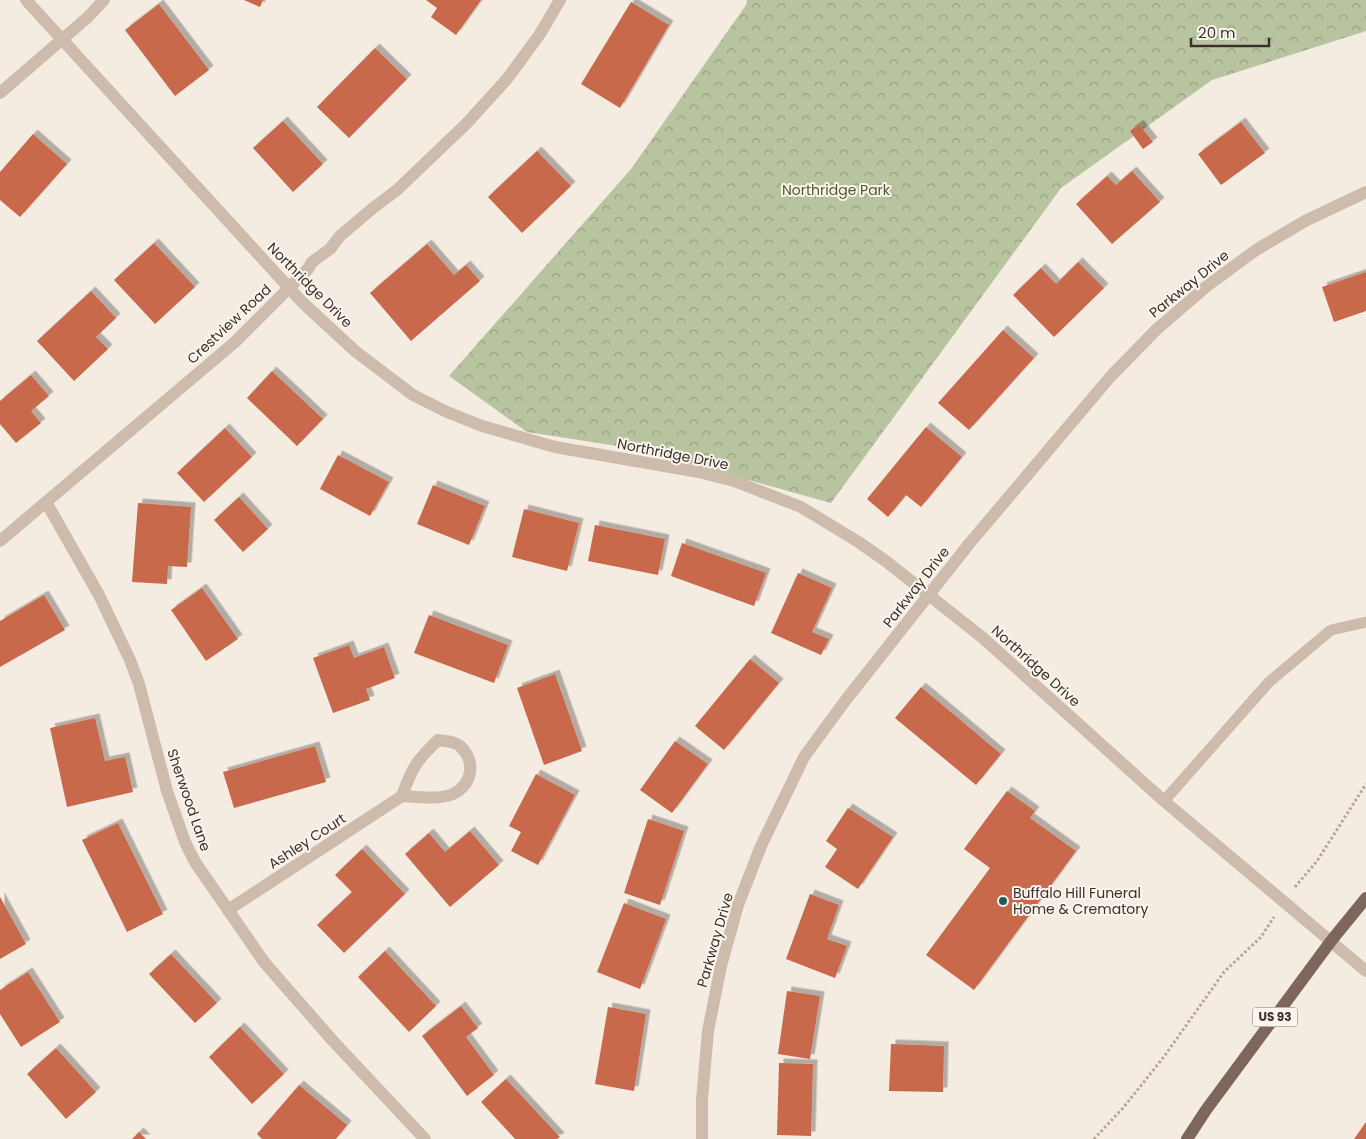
<svg xmlns="http://www.w3.org/2000/svg" width="1366" height="1139" font-family="Poppins,sans-serif">
	<style>
		.forest { fill: url(#forest-crowns) }
		.building { fill: #c8694b; filter: url(#shadow) }
		.lines { fill: none; stroke-linecap: round; stroke-linejoin: round }
		.path { stroke: #b9a596; stroke-width: 3; stroke-dasharray: 2.5 2.5; stroke-linecap: butt }
		.lane { stroke: #cdbbac; stroke-width: 11 }
		.street { stroke: #cdbbac; stroke-width: 12 }
		.primary { stroke: #7d675c; stroke-width: 12 }
		.poi-dot { fill: #1f5a5e; stroke: #fbf5ee; stroke-width: 2 }
		.labels { text-anchor: middle; stroke-width: 4; stroke-linejoin: round; paint-order: stroke }
		.shield { fill: #fbf5ee; stroke: #756b66; stroke-width: 1 }
		.shield-label { font-size: 12px; font-weight: bold; fill: #3b302b }
		.park-label { font-size: 14px; fill: #4a5a2e; stroke: #fbf5ee }
		.street-label { font-size: 14px; fill: #3b302b; stroke: #fbf5ee }
		.poi-label { font-size: 14px; fill: #3b302b; stroke: #fbf5ee; text-anchor: start }
	</style>
	<defs>
		<pattern id="forest-crowns" width="20" height="18" patternUnits="userSpaceOnUse" patternTransform="scale(1.25)"><rect width="20" height="18" fill="#b8c4a0"/><path d="M2 6a3 3 0 1 1 6 0M12 15a3 3 0 1 1 6 0" fill="none" stroke="#97a083"/></pattern>
		<filter id="shadow"><feDropShadow dx="4.5" dy="-4.5" stdDeviation="0" flood-color="#0004"/></filter>
	</defs>
	<rect width="100%" height="100%" fill="#f4ebe1"/>
	<path class="forest" d="M747,0H1366V31L1212,80L1061,188L831,503L637,449L527,432L449,376L631,169L746,5Z"/>
	<g class="building">
		<path d="M244,0H263L260,7Z"/>
		<path d="M426,0H481L456,35L431,17L437,8Z"/>
		<path d="M631,2L669,25L620,108L581,84Z"/>
		<path d="M159,4L209,70L175,96L125,30Z"/>
		<path d="M375,48L407,79L349,138L317,107Z"/>
		<path d="M283,121L323,164L293,192L253,148Z"/>
		<path d="M1241,122L1265,153L1221,185L1198,154Z"/>
		<path d="M1139,124L1153,142L1143,149L1130,131Z"/>
		<path d="M33,134L67,164L20,217L0,200V172Z"/>
		<path d="M537,151L571,186L522,233L488,197Z"/>
		<path d="M1132,171L1160,202L1112,244L1076,204L1107,176L1116,185Z"/>
		<path d="M154,243L195,287L155,324L114,280Z"/>
		<path d="M427,244L454,275L466,265L480,281L411,341L370,293Z"/>
		<path d="M1078,262L1104,288L1054,337L1013,295L1041,268L1056,284Z"/>
		<path d="M1366,272V311L1334,322L1322,287Z"/>
		<path d="M91,291L116,318L96,337L108,349L74,381L37,341Z"/>
		<path d="M1003,330L1034,358L969,430L938,403Z"/>
		<path d="M272,371L323,419L297,446L247,398Z"/>
		<path d="M31,375L49,396L31,411L41,423L16,443L0,424V401Z"/>
		<path d="M926,427L962,457L921,507L906,495L888,517L867,499Z"/>
		<path d="M225,428L252,457L204,502L177,473Z"/>
		<path d="M338,455L389,482L370,516L320,489Z"/>
		<path d="M433,485L485,506L469,545L417,524Z"/>
		<path d="M239,497L268,529L243,552L214,520Z"/>
		<path d="M138,503L191,507L187,567L168,566L167,584L132,582Z"/>
		<path d="M524,509L579,523L567,571L512,557Z"/>
		<path d="M595,525L665,539L658,575L588,561Z"/>
		<path d="M682,543L766,573L754,606L671,576Z"/>
		<path d="M798,573L832,588L812,632L829,639L821,655L771,633Z"/>
		<path d="M202,588L238,639L206,661L171,610Z"/>
		<path d="M44,595L65,630L0,667V621Z"/>
		<path d="M429,615L508,645L494,683L414,653Z"/>
		<path d="M349,645L354,658L384,647L395,678L366,689L370,700L333,713L313,658Z"/>
		<path d="M750,659L779,683L724,750L695,726Z"/>
		<path d="M555,674L582,751L544,765L517,688Z"/>
		<path d="M921,687L1001,754L976,785L895,718Z"/>
		<path d="M95,718L105,761L125,757L133,792L67,807L50,728Z"/>
		<path d="M675,741L708,764L672,813L640,790Z"/>
		<path d="M315,746L326,782L234,808L223,772Z"/>
		<path d="M536,774L575,795L538,865L511,851L521,832L509,826Z"/>
		<path d="M1007,791L1035,811L1030,818L1076,851L974,990L926,955L990,868L964,849Z"/>
		<path d="M848,808L893,837L858,889L825,867L837,849L826,841Z"/>
		<path d="M648,819L684,831L660,905L624,893Z"/>
		<path d="M118,823L163,914L127,932L82,840Z"/>
		<path d="M470,831L499,865L450,907L405,854L429,833L445,852Z"/>
		<path d="M362,849L405,894L344,953L317,925L352,892L335,875Z"/>
		<path d="M810,894L839,905L827,939L847,946L835,978L786,959Z"/>
		<path d="M0,897L26,944L0,959Z"/>
		<path d="M624,903L666,919L640,989L597,972Z"/>
		<path d="M385,951L436,1006L409,1032L358,977Z"/>
		<path d="M171,954L217,1003L195,1023L149,974Z"/>
		<path d="M28,972L60,1022L21,1047L0,1014V990Z"/>
		<path d="M787,991L820,996L810,1059L778,1054Z"/>
		<path d="M461,1006L478,1028L466,1037L494,1075L467,1096L422,1036Z"/>
		<path d="M608,1007L646,1014L634,1091L595,1084Z"/>
		<path d="M240,1027L284,1074L252,1104L209,1057Z"/>
		<path d="M891,1044L944,1046L943,1092L889,1091Z"/>
		<path d="M56,1048L96,1092L66,1119L27,1074Z"/>
		<path d="M779,1063L813,1064L811,1136L777,1135Z"/>
		<path d="M506,1079L560,1137L557,1139H515L481,1102Z"/>
		<path d="M299,1085L347,1125L336,1139H262L257,1134Z"/>
		<path d="M1366,1122V1139H1354Z"/>
		<path d="M139,1132L146,1139H132Z"/>
	</g>
	<g class="lines">
		<g class="path">
			<path d="M1295,887L1317,861L1366,784"/>
			<path d="M1094,1139L1123,1108L1163,1058L1224,972L1261,937L1274,917"/>
		</g>
		<path class="lane" d="M1164,801L1269,682L1331,630L1366,622"/>
		<g class="street">
			<path d="M26,0L302,302L355,351L413,395L447,412L482,426L555,447L699,472L734,481L801,507L860,543L887,562L983,638L1164,801L1366,971"/>
			<path d="M0,93L88,17L104,0"/>
			<path d="M46,502L99,595L130,660L139,684L167,791L185,842L195,862L264,962L333,1041L425,1139"/>
			<path d="M0,541L235,342L308,269L312,262L330,249L340,236L373,208L397,190L467,123L507,79L540,34L560,0"/>
			<path d="M438,740C445,741 454,741 460,746C476,761 473,784 453,794C438,800 418,797 402,796C412,768 416,761 438,740Z"/>
			<path d="M228,910L402,796"/>
			<path d="M702,1139V1100L708,1031L721,966L738,905L761,846L804,757L845,701L969,544L1111,376L1157,329L1207,286L1256,250L1305,221L1366,192"/>
		</g>
		<path class="primary" d="M1187,1139L1206,1110L1331,941L1366,898"/>
	</g>
	<circle class="poi-dot" cx="1003" cy="901" r="5"/>
	<g class="labels">
		<rect class="shield" x="1252.5" y="1007.5" width="45" height="19" rx="4"/>
		<g class="shield-label">
			<text x="1275" y="1021">US 93</text>
		</g>
		<g class="park-label">
			<text x="836" y="195">Northridge Park</text>
		</g>
		<g class="street-label">
			<text transform="translate(1189 284) rotate(-39)" y="5">Parkway Drive</text>
			<text transform="translate(310 285) rotate(45)" y="5">Northridge Drive</text>
			<text transform="translate(229 324) rotate(-43)" y="5">Crestview Road</text>
			<text transform="translate(673 454) rotate(11)" y="5">Northridge Drive</text>
			<text transform="translate(916 587) rotate(-52)" y="5">Parkway Drive</text>
			<text transform="translate(1036 666) rotate(42)" y="5">Northridge Drive</text>
			<text transform="translate(189 800) rotate(71)" y="5">Sherwood Lane</text>
			<text transform="translate(307 841) rotate(-33)" y="5">Ashley Court</text>
			<text transform="translate(715 940) rotate(-74)" y="5">Parkway Drive</text>
		</g>
		<g class="poi-label">
			<text x="1013" y="898">Buffalo Hill Funeral<tspan x="1013" dy="16">Home &amp; Crematory</tspan></text>
		</g>
	</g>
	<path d="M1191 38v8h78v-8" fill="none" stroke="#3b302b" stroke-width="2.5"/>
	<text x="1198" y="38" font-size="15" fill="#3b302b" stroke="#fbf5ee" stroke-width="4" paint-order="stroke">20 m</text>
</svg>
